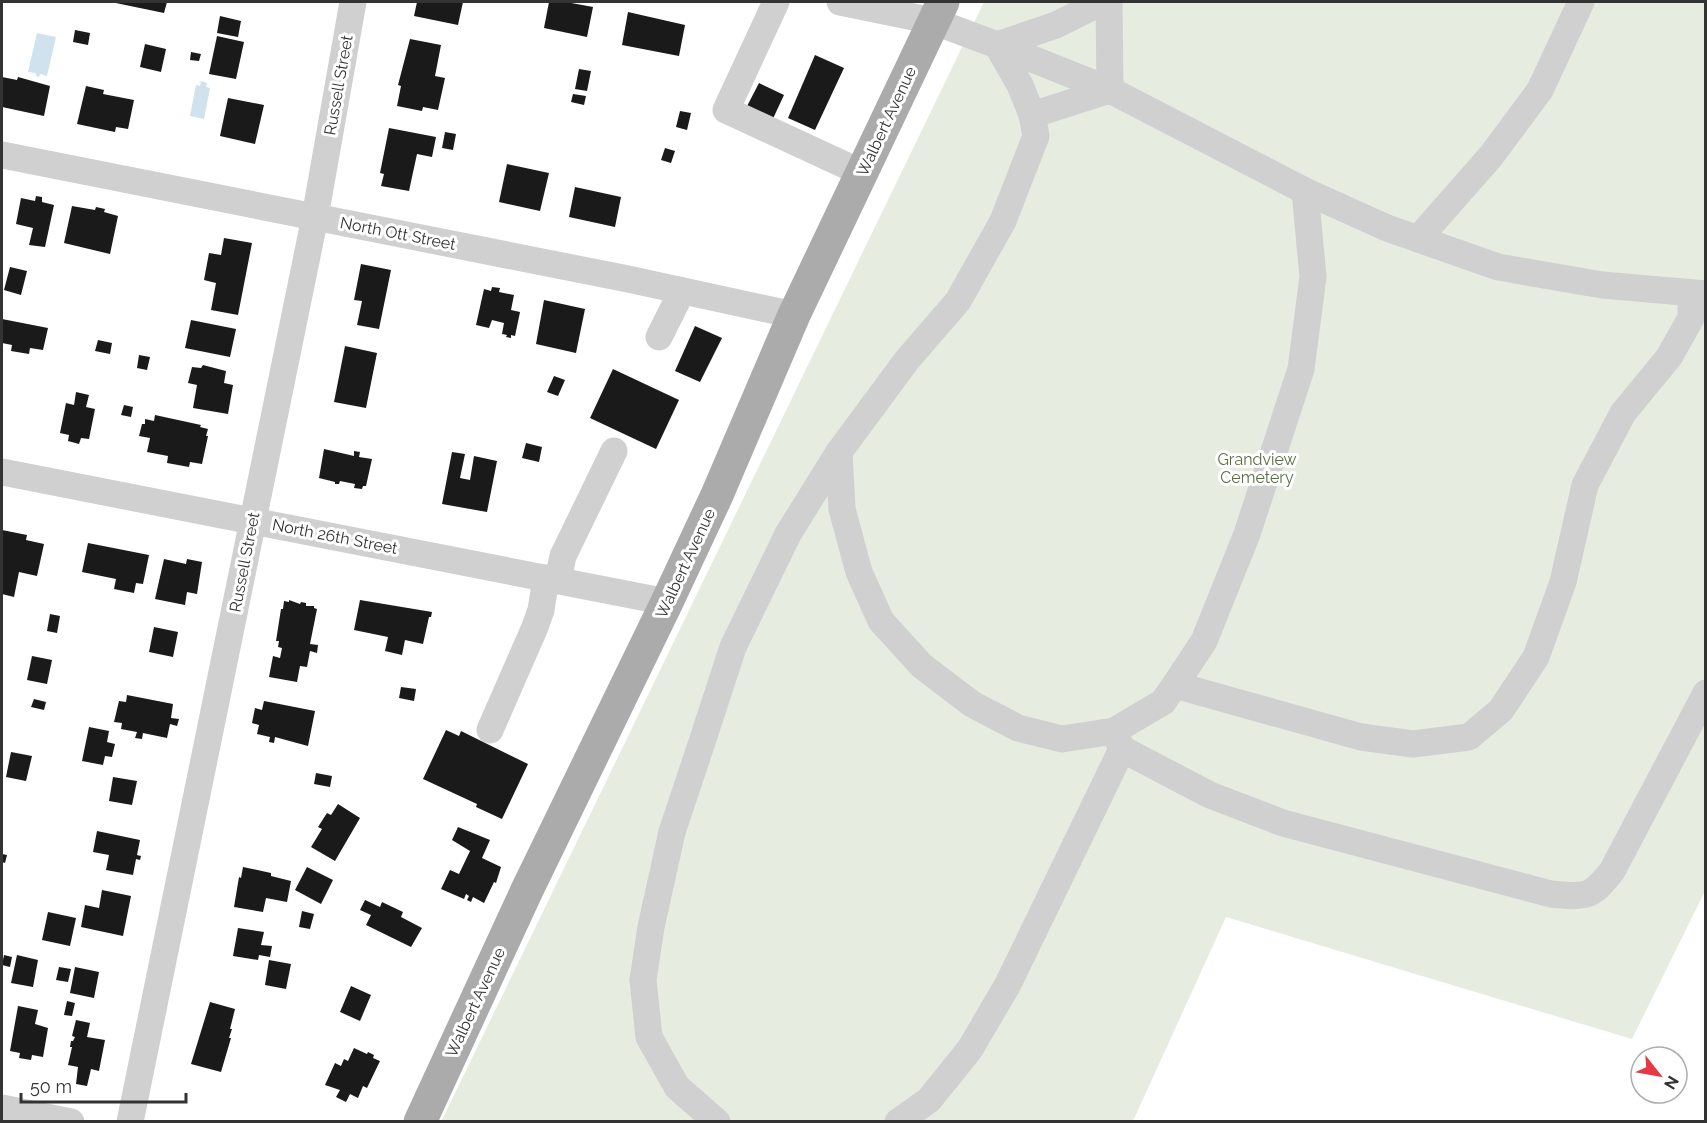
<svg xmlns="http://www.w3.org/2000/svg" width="1707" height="1123" font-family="Raleway,sans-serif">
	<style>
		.green { fill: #e6ecdf }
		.water { fill: #cfe2ee }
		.building { fill: #1a1a1a }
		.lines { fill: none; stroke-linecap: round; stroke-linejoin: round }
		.minor { stroke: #d0d0d0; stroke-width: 27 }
		.major { stroke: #ababab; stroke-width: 33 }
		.labels { text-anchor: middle; stroke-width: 6; stroke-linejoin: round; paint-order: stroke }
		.street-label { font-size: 16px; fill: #333; stroke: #fff }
		.park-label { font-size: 16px; fill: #56703f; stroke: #fff }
	</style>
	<rect width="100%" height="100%" fill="#fff"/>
	<path class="green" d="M984,2H1705V891L1632,1039L1226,917L1133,1121L441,1122Z"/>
	<g class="water">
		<path d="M37,33L56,37L47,76L40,74L39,77L36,76V73L28,72Z"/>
		<path d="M201,81L207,83L206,87L210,88L204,119L190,116L196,85L200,86Z"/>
	</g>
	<g class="building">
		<path d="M111,2H167L164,13Z"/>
		<path d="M417,2H463L458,25L414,16Z"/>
		<path d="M549,2H566L593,7L587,37L544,28Z"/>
		<path d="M628,12L685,25L679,56L622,45Z"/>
		<path d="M220,16L241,21L238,37L217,33Z"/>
		<path d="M75,30L90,33L88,45L73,42Z"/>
		<path d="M217,36L244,42L236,79L209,74Z"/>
		<path d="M410,39L441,45L435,76L445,78L438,110L423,107L422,111L397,106L401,86L398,85Z"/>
		<path d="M145,44L166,49L161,72L140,67Z"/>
		<path d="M191,52L201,54L199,61L190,60Z"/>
		<path d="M815,55L844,68L815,130L788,118Z"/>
		<path d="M579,69L591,71L587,91L575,89Z"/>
		<path d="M2,77L17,80L18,77L50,86L44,116L2,107Z"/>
		<path d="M759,83L784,95L770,125L744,112Z"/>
		<path d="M86,86L104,90L103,94L134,100L128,129L116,127L115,132L77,124Z"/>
		<path d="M573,94L586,96L584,105L571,102Z"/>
		<path d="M228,98L264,105L255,144L220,136Z"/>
		<path d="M680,111L691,113L687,130L676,127Z"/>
		<path d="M389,128L436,137L432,157L417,154L409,191L381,186L384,174L380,173Z"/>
		<path d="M445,132L456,134L453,150L442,148Z"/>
		<path d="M665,148L675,151L671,163L661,160Z"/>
		<path d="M507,164L549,173L540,211L499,202Z"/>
		<path d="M575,187L621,197L615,227L569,217Z"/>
		<path d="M36,196L42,197V202L54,205L45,247L29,245L33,228L16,224L21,198L35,201Z"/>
		<path d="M72,206L95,210L96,207L105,209L104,212L118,216L110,254L64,243Z"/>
		<path d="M224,238L252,243L238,315L211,310L216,283L204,280L209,253L221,255Z"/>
		<path d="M361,264L391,270L379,329L357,325L362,301L354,300Z"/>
		<path d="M10,267L27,271L21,295L4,290Z"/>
		<path d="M492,287L500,288L499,292L514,295L511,310L520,312L515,336L511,335V338L506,337L507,335L502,334L504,323L492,320L489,328L476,325L484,289L491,291Z"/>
		<path d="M544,300L585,309L576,353L536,344Z"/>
		<path d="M2,319L48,328L43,350L30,348L29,354L11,351L12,345L2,343Z"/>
		<path d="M191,320L236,329L230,357L185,348Z"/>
		<path d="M695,326L722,338L700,382L675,371Z"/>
		<path d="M98,340L112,343L110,354L95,351Z"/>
		<path d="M345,346L377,353L366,408L334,402Z"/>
		<path d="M139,355L150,357L147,370L137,368Z"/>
		<path d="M203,365L226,371L224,383L233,385L228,414L193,408L197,385L188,383L192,367L201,368Z"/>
		<path d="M613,369L679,400L656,449L590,418Z"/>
		<path d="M554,376L565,380L558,396L547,392Z"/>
		<path d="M76,392L89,395L86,407L95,409L89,439L81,438L79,444L68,441L69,435L60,433L66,403L74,405Z"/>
		<path d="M124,405L133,407L131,417L121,415Z"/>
		<path d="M155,415L201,425L200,427L208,429L206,436H208L202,464L190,462L189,467L167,463L168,456L147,452L150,438L139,436L142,424H145V419L154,421Z"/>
		<path d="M526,443L542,447L539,462L522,458Z"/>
		<path d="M324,449L354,456V451L360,452L359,457L372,459L366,486H363L362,489L354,488L355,484L340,481L339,484H335V482L319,478Z"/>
		<path d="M452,452L465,454L460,478L470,480L474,456L497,461L487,512L442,504Z"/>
		<path d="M2,530L27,535L26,540L44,544L37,576L19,572L14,597L2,594Z"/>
		<path d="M88,543L149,555L143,584L136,583L134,593L114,589L116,579L82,572Z"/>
		<path d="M164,559L186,564L187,559L202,562L197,594L187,592L185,605L155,599Z"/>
		<path d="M289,600L300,604L301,602L306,603V606H314V608L317,609L310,644L318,645L317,653L310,651L307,667L300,666L297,682L269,677L273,656L280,658L282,648L278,647L279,641H276L281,609H283L284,601L289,602Z"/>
		<path d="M360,600L432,612L431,617H429L423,644L405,640L402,655L385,651L388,637L354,630Z"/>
		<path d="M50,614L60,616L57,633L47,631Z"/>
		<path d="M154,627L178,632L173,657L149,652Z"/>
		<path d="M32,656L52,660L47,684L27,680Z"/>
		<path d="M401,687L416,689L414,701L399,698Z"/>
		<path d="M127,695L173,704L171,718L179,719L177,726L170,724L167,738L143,733L142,739L135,738L137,732L121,729L122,723L114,722L119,701L126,702Z"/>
		<path d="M34,699L46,702L44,710L31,707Z"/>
		<path d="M264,701L315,711L308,746L275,737L274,743L269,742L270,737L257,734L259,725L252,723L255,708L262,710Z"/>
		<path d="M89,727L109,731L107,742L115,744L112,757L105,756L103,765L82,761Z"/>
		<path d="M446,730L459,736L461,731L528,764L502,819L476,807L477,804L423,779Z"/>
		<path d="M11,752L32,756L26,781L6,777Z"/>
		<path d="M316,773L332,776L330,787L314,784Z"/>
		<path d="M113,777L137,781L132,805L109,801Z"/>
		<path d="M338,804L360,818L335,861L311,847L322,829L318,827L327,813L331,815Z"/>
		<path d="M458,827L490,840L482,858L501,867L496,883L494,882L484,903L473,897L471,902L467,900L469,896L466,894L464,899L441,889L450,870L459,874L470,851L452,840Z"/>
		<path d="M97,831L140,840L137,855L141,856L140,860L136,859L133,875L106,870L109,855L93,852Z"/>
		<path d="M2,854L7,855L5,863L2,862Z"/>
		<path d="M243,867L271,873V876L291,881L287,902L266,898L263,912L234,907L239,877L241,878Z"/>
		<path d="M307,867L333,880L321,904L295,890Z"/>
		<path d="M102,890L131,896L123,936L81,927L85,905L99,908Z"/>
		<path d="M365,900L380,907L382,902L403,912L401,917L422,928L411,947L366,925L371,915L360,910Z"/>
		<path d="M302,911L314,914L310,929L299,927Z"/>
		<path d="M48,912L76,918L70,946L42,940Z"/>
		<path d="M238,928L264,932L261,945L272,946L270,957L259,955L258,960L233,956Z"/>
		<path d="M4,955L12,957L10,967L2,965Z"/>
		<path d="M17,955L38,960L33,987L11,983Z"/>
		<path d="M269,960L291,964L286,989L265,985Z"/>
		<path d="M59,967L71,969L68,982L56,980Z"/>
		<path d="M75,967L99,972L94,998L70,993Z"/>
		<path d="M351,986L371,995L360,1021L340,1012Z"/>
		<path d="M67,1001L75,1003L72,1016L64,1015Z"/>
		<path d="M210,1002L235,1009L230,1029H232L229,1038H231L221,1072L191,1064Z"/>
		<path d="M18,1006L38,1010L35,1024L48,1028L43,1057L32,1055L31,1060L19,1058L20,1053L10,1051Z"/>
		<path d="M76,1020L90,1023L87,1037L105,1040L99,1071L91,1069L87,1086L76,1084L78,1067L68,1065L72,1047H70L71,1041H73L75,1037L72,1036Z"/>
		<path d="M354,1048L367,1054L368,1052L374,1055L373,1058L380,1061L367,1088L363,1086L358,1098L350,1094L346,1102L336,1097L340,1090L325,1085L335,1063L341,1066L344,1059L348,1061Z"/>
	</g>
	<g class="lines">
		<g class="minor">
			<path d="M776,2L726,110L862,173"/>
			<path d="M1109,2L1110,90L1305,191L1387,228L1498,267L1602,285L1706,294"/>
			<path d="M997,45L1110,90"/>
			<path d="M997,45L1056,25L1102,2"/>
			<path d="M1032,115L1110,90"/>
			<path d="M2,155L628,279L794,315"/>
			<path d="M1418,239L1491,156L1540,90L1581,2"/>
			<path d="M659,337L682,291"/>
			<path d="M839,452L842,509L859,572L881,621L922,666L972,704L1018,728L1062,739L1114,731L1163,702L1175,685L1204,641L1247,534L1301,369L1313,277L1305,191"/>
			<path d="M2,472L667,602"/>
			<path d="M558,580L563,556L614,451"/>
			<path d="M1175,685L1361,737L1413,744L1469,737L1501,710L1536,657L1563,582L1585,485L1623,413L1669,357L1691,318V293"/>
			<path d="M490,730L535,627L541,610L546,578"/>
			<path d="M1114,731L1122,749L1210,795L1283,823L1551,894C1585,897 1590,899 1612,871L1706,693"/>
			<path d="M2,1108L71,1122"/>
			<path d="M130,1122L315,217L353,2"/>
			<path d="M717,1122L677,1087L649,1037L643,980L651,927L672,832L703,739L733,647L788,534L839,452L907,360L958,301L1003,221L1036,136L1032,115L1020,85L997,45L933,21L840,2"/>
			<path d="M898,1122L929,1100L970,1049L1008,984L1122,749"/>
		</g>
		<path class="major" d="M420,1122L527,890L667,602L717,495L794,315L943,2"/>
	</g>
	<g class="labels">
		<g class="street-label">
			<text transform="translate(338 85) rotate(-80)" y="6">Russell Street</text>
			<text transform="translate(886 121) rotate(-65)" y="6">Walbert Avenue</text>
			<text transform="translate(398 233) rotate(11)" y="6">North Ott Street</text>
			<text transform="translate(335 536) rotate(11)" y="6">North 26th Street</text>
			<text transform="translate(244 562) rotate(-79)" y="6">Russell Street</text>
			<text transform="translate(685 563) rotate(-65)" y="6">Walbert Avenue</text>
			<text transform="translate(475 1002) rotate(-65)" y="6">Walbert Avenue</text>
		</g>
		<g class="park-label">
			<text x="1257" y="465">Grandview<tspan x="1257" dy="18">Cemetery</tspan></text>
		</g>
	</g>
	<rect width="1707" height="1123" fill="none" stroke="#333333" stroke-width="6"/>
	<g transform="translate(1659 1075) rotate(121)"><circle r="28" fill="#ffffff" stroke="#adadad" stroke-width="1.5"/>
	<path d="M0-4.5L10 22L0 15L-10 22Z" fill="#e63946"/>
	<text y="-9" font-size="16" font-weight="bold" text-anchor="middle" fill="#333333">N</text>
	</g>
	<path d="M21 1093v9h165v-9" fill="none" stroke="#333333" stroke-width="3"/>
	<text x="30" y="1093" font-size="18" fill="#333333" stroke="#ffffff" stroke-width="4.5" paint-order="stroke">50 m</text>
</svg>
